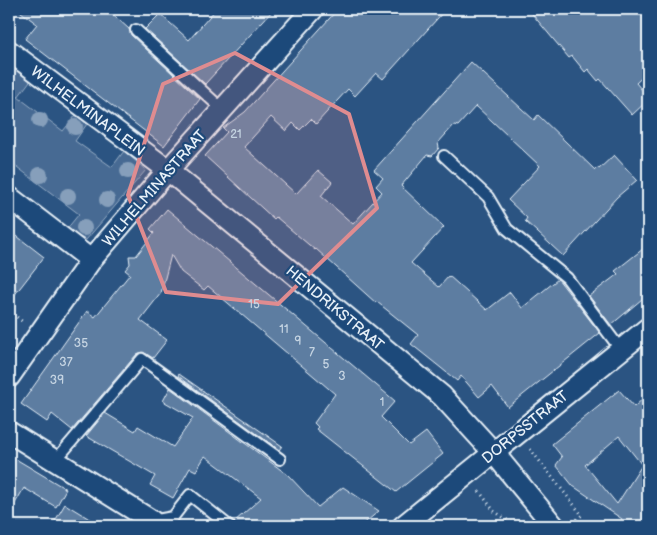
<svg xmlns="http://www.w3.org/2000/svg" width="657" height="535" font-family="'Balsamiq Sans',sans-serif">
	<style>
		.green { fill: #476b93; stroke: #98aec6 }
		.building { fill: #5d7da1; stroke: #e8f1f8; fill-rule: evenodd }
		.lines { fill: none; stroke-linecap: round; stroke-linejoin: round }
		.service-casing { stroke: #e8f1f8; stroke-width: 14 }
		.minor-casing { stroke: #e8f1f8; stroke-width: 24 }
		.path { stroke: #e8f1f8; stroke-width: 3; stroke-dasharray: 1 4; stroke-linecap: butt }
		.service { stroke: #1f4a7a; stroke-width: 10 }
		.minor { stroke: #1f4a7a; stroke-width: 20 }
		.tree { fill: #869fbb }
		.marked { fill: #df8c90; fill-opacity: 0.2; stroke: #df8c90; stroke-width: 4; stroke-linejoin: round }
		.labels { text-anchor: middle; stroke-width: 4.5; stroke-linejoin: round; paint-order: stroke }
		.number-label { font-size: 12px; fill: #c5d4e2 }
		.street-label { font-size: 15px; fill: #e8f1f8; stroke: #1f4a7a }
	</style>
	<rect width="100%" height="100%" fill="#2b5482"/>
	<filter id="ink" filterUnits="userSpaceOnUse"><feTurbulence type="fractalNoise" baseFrequency=".02" numOctaves="2"/><feDisplacementMap in="SourceGraphic" scale="10" xChannelSelector="R" yChannelSelector="G"/><feConvolveMatrix kernelMatrix="1 2 1 2 8 2 1 2 1" color-interpolation-filters="sRGB"/></filter>
	<g filter="url(#ink)">
		<path class="green" d="M9,64L30,81L18,97L63,131L76,115L87,124L75,141L112,167L124,151L146,170L86,240L66,230L79,214L9,161Z"/>
		<g class="building">
			<path d="M17,9H107L129,29L131,35L200,99L164,146L25,39L37,24Z"/>
			<path d="M216,9H274L205,84L145,29L160,14L189,40Z"/>
			<path d="M338,9H446L383,79L376,73L355,96L348,89L316,124L311,119L300,130L293,123L286,131L271,117L244,147L296,194L318,170L332,182L321,196L353,224L382,192L376,186L383,178L374,170L471,62L534,120L538,115L595,170L598,167L599,169L614,155L637,180L617,197L563,256L525,221L527,218L508,200L540,166L476,106L458,126L454,125L438,143L439,148L432,156L427,155L401,186L444,227L411,263L439,287L449,276L487,310L510,292L522,308L558,279L600,333L508,407L492,386L479,397L461,376L457,381L441,368L411,344L418,335L377,302L376,303L316,249L315,250L276,217L274,219L205,156L227,132L223,128L245,112Z"/>
			<path d="M528,9H638L648,21V72L636,83L648,97V100L632,115L600,79L598,81L588,69L585,72L572,56L569,58Z"/>
			<path d="M167,209L395,401L381,417L409,445L426,432L443,454L396,492L316,429L318,427L314,423L335,394L208,286L204,290L181,272L171,255L161,293L140,320L167,340L153,358L143,352L137,354L72,430L52,414L47,422L21,404L87,311L95,317L130,274L125,270L130,264L129,256H136L154,233L150,229Z"/>
			<path d="M9,230L44,257L9,302Z"/>
			<path d="M648,245V294L611,325L589,296L618,274L615,271Z"/>
			<path d="M179,374L282,446L279,450L178,376Z"/>
			<path d="M170,388L288,475L318,507L343,487L379,511L361,526H236L234,522L261,498L205,456L196,471L190,468L173,498L150,485L155,476L86,436L105,413L135,431L138,426L173,447L193,418L163,401Z"/>
			<path d="M619,390L634,407L648,394V526H618L622,519L573,486L556,465L562,457L552,444ZM619,436L642,465L617,504L585,465Z"/>
			<path d="M9,455L66,489L56,507L24,488L9,514Z"/>
			<path d="M65,504L101,526H52Z"/>
		</g>
		<g class="lines">
			<g class="service-casing">
				<g id="service">
					<path d="M136,30L223,110"/>
					<path d="M444,156L488,197L507,229L567,278L621,350"/>
					<path d="M55,461L142,359L280,459"/>
					<path d="M152,521L173,517L190,495L229,526"/>
				</g>
			</g>
			<g class="minor-casing">
				<g id="minor">
					<path d="M9,51L168,170L442,396L494,453L554,526"/>
					<path d="M9,197L91,260"/>
					<path d="M9,377L91,260L168,170L313,9"/>
					<path d="M9,432L152,521"/>
					<path d="M403,526L648,328"/>
				</g>
			</g>
			<g class="path">
				<path d="M9,311L23,322"/>
				<path d="M530,449L582,515L575,521"/>
				<path d="M479,491L494,511L516,526"/>
			</g>
			<use href="#service" class="service"/>
			<use href="#minor" class="minor"/>
		</g>
		<g class="tree">
			<circle cx="40" cy="120" r="8"/>
			<circle cx="75" cy="127" r="8"/>
			<circle cx="128" cy="171" r="8"/>
			<circle cx="40" cy="175" r="8"/>
			<circle cx="68" cy="196" r="8"/>
			<circle cx="107" cy="200" r="8"/>
			<circle cx="84" cy="228" r="8"/>
		</g>
	</g>
	<path class="marked" d="M235,53L349,114L377,208L278,304L166,292L128,195L163,84Z"/>
	<g class="labels">
		<g class="number-label">
			<text x="236" y="138">21</text>
			<text x="254" y="308">15</text>
			<text x="284" y="333">11</text>
			<text x="298" y="345">9</text>
			<text x="81" y="347">35</text>
			<text x="312" y="356">7</text>
			<text x="66" y="366">37</text>
			<text x="326" y="368">5</text>
			<text x="342" y="380">3</text>
			<text x="57" y="384">39</text>
			<text x="382" y="406">1</text>
		</g>
		<g class="street-label">
			<text transform="translate(88 111) rotate(37)" y="5">WILHELMINAPLEIN</text>
			<text transform="translate(154 188) rotate(-49)" y="5">WILHELMINASTRAAT</text>
			<text transform="translate(335 308) rotate(40)" y="5">HENDRIKSTRAAT</text>
			<text transform="translate(525 427) rotate(-39)" y="5">DORPSSTRAAT</text>
		</g>
	</g>
	<rect width="657" height="535" fill="none" stroke="#1f4a7a" stroke-width="30"/>
	<rect x="15" y="15" width="627" height="505" fill="none" stroke="#e8f1f8" stroke-width="2" filter="url(#ink)"/>
</svg>
